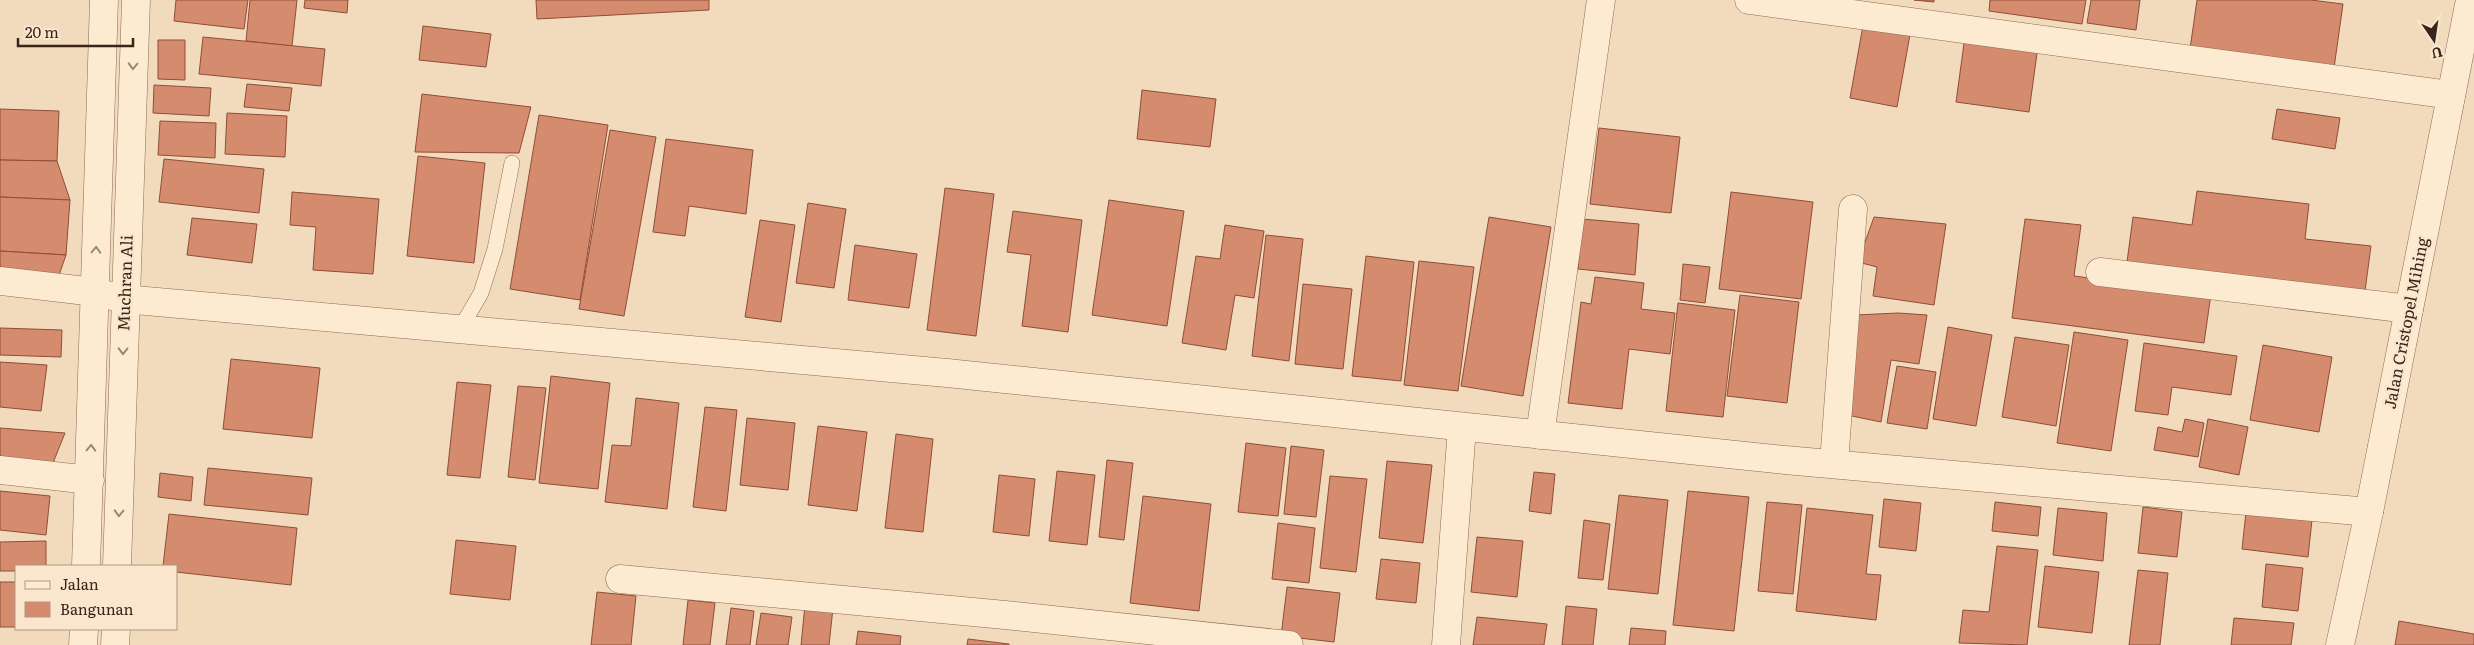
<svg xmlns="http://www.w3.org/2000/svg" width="2474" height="645" font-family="Literata,serif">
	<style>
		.building { fill: #d58b6e; stroke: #8e4e37 }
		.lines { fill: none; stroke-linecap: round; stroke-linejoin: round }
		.service-casing { stroke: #8c6a54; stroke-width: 16 }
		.minor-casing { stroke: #8c6a54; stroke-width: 29 }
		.tertiary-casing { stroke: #8c6a54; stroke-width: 29 }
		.service { stroke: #fcead1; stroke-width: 15 }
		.minor { stroke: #fcead1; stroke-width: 28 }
		.tertiary { stroke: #fcead1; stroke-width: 28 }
		.oneway { stroke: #9a8876 }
		.labels { text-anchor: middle; stroke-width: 5; stroke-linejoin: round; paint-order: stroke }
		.street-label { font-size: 16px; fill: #39251a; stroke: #f9e6cd }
	</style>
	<rect width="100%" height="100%" fill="#f2dbbd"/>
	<g class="building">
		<path d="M176,0H248L244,29L174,21Z"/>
		<path d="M250,0H297L292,46L246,41Z"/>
		<path d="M305,0H348L347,13L304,8Z"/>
		<path d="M536,0H709V10L537,19Z"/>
		<path d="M1914,0H1934V2Z"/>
		<path d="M1990,0H2086L2082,24L1989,11Z"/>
		<path d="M2091,0H2140L2136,30L2087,23Z"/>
		<path d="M2197,0H2311L2343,4L2334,68L2190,49Z"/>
		<path d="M1864,20L1911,29L1897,107L1850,98Z"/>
		<path d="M423,26L491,34L486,67L419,60Z"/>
		<path d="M1965,36L2038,46L2029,112L1956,102Z"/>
		<path d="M203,37L325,49L321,86L199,74Z"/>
		<path d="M158,40H185V80L158,79Z"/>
		<path d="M247,84L292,88L289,111L244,107Z"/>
		<path d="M154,85L211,88L209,116L153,113Z"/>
		<path d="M1142,90L1216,99L1210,147L1137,139Z"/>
		<path d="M422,94L531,107L519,153L415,152Z"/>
		<path d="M0,109L59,111L57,161L0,160Z"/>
		<path d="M2277,109L2340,118L2335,149L2272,139Z"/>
		<path d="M227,113L287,116L285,157L225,154Z"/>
		<path d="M539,115L608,125L580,300L510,289Z"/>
		<path d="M160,121L216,123L215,158L158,155Z"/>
		<path d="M1599,128L1680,137L1671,213L1590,204Z"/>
		<path d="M610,130L656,137L624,316L579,309Z"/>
		<path d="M666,139L753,150L746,214L689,206L685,236L653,232Z"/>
		<path d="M418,156L485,163L474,263L407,256Z"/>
		<path d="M164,159L264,169L259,213L159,202Z"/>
		<path d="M0,160L57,161L70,200L0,197Z"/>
		<path d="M945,188L994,194L976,336L927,330Z"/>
		<path d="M2197,191L2309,204L2305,239L2371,246L2365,291L2127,262L2133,217L2192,225Z"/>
		<path d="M292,192L379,199L373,274L313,270L316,227L290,225Z"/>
		<path d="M1731,192L1813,202L1801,299L1719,289Z"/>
		<path d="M0,197L70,200L66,255L0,251Z"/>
		<path d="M1109,200L1184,211L1167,326L1092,315Z"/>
		<path d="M808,203L846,209L834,288L796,283Z"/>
		<path d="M1013,211L1082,220L1068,332L1022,326L1031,255L1007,252Z"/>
		<path d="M1489,217L1551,227L1523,396L1461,386Z"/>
		<path d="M1874,217L1946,224L1934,305L1873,296L1877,267L1858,262Z"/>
		<path d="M192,218L257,224L252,263L187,255Z"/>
		<path d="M1582,219L1639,224L1635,275L1578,269Z"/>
		<path d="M2025,219L2081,225L2074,276L2211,294L2204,343L2012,318Z"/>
		<path d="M760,220L795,225L781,322L745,317Z"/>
		<path d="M1225,225L1264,231L1254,298L1235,295L1226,350L1182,343L1196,256L1220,259Z"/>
		<path d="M1266,235L1303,239L1289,361L1252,356Z"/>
		<path d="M855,245L917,254L909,308L848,300Z"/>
		<path d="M0,251L66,255L58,278L0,267Z"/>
		<path d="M1366,256L1414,262L1401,381L1352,376Z"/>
		<path d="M1419,261L1474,267L1458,391L1404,385Z"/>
		<path d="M1683,264L1710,267L1705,303L1680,300Z"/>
		<path d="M1595,277L1644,283L1641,309L1675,313L1670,354L1629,349L1622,409L1568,403L1581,302L1591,304Z"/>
		<path d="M1303,284L1352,289L1343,369L1295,364Z"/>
		<path d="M1740,295L1799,302L1787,403L1727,396Z"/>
		<path d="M1678,303L1735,310L1723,417L1666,411Z"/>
		<path d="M1898,313L1927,315L1919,364L1891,360L1881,422L1842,414L1856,315Z"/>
		<path d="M1948,327L1992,335L1976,426L1933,419Z"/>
		<path d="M0,328L62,330L61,357L0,355Z"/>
		<path d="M2074,332L2128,340L2111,451L2057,443Z"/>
		<path d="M2015,337L2069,345L2056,426L2002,417Z"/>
		<path d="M2144,343L2237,356L2231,395L2172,387L2168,415L2135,411Z"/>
		<path d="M2263,345L2332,357L2319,432L2250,420Z"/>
		<path d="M231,359L320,368L312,438L223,429Z"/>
		<path d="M0,362L47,365L41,411L0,407Z"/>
		<path d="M1897,366L1936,372L1927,429L1887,423Z"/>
		<path d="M551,376L610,383L598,489L539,483Z"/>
		<path d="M457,382L491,385L480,478L447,475Z"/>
		<path d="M518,386L546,388L535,480L508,477Z"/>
		<path d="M636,398L679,403L667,509L605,502L612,445L631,446Z"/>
		<path d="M705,407L737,410L726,511L693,507Z"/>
		<path d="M747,418L795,423L788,490L740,485Z"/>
		<path d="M2185,419L2204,423L2198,457L2154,450L2158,427L2182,432Z"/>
		<path d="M2208,419L2248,427L2239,475L2199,467Z"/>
		<path d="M818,426L867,432L857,511L808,505Z"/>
		<path d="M0,428L65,433L53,463L0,459Z"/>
		<path d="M896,434L933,439L923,532L885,528Z"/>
		<path d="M1246,443L1286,448L1278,516L1238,512Z"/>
		<path d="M1291,446L1324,450L1316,517L1284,514Z"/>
		<path d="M1107,460L1133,463L1124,540L1099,537Z"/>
		<path d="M1387,461L1432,465L1423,543L1379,538Z"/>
		<path d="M208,468L312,478L308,515L204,505Z"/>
		<path d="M1057,471L1095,475L1087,545L1049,541Z"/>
		<path d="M1534,472L1555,474L1551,514L1529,511Z"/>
		<path d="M160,473L193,477L191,501L158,497Z"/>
		<path d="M999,475L1035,479L1029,536L993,532Z"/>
		<path d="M1330,476L1367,479L1356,572L1320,568Z"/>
		<path d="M0,491L50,496L46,535L0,530Z"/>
		<path d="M1688,491L1749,497L1734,631L1673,625Z"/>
		<path d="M1619,495L1668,500L1658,594L1608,589Z"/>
		<path d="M1143,496L1211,504L1199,611L1130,603Z"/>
		<path d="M1884,499L1921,503L1916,551L1879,547Z"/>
		<path d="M1767,502L1802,505L1793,594L1758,591Z"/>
		<path d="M1995,502L2041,507L2038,536L1992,531Z"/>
		<path d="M2143,507L2182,512L2177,557L2138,553Z"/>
		<path d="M1807,508L1873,515L1866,574L1881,575L1876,620L1796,611Z"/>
		<path d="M2058,508L2107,513L2103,561L2053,555Z"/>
		<path d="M2246,512L2312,520L2308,557L2242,549Z"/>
		<path d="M169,514L297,528L291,585L176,572V566H163Z"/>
		<path d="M1584,520L1610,524L1603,580L1578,578Z"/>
		<path d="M1278,523L1315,528L1309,583L1272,579Z"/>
		<path d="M1477,537L1523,541L1517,597L1471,592Z"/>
		<path d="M456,540L516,546L510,600L450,594Z"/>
		<path d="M46,541V566H16V571H0V542Z"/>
		<path d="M1997,546L2038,550L2027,645L1959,643L1963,610L1989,612Z"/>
		<path d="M1381,559L1420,563L1416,603L1376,599Z"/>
		<path d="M2266,564L2303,568L2298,611L2262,607Z"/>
		<path d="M2045,566L2099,572L2092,633L2038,627Z"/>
		<path d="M2138,570L2168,573L2160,645H2129Z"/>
		<rect x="0" y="582" width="16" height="45"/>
		<path d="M1287,587L1340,593L1334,642L1281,636Z"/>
		<path d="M597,592L636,596L631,645H591Z"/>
		<path d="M688,600L715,603L710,645H683Z"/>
		<path d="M805,605L833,608L829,645H801Z"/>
		<path d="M1566,606L1597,609L1593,645H1562Z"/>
		<path d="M731,608L754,611L750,645H726Z"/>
		<path d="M761,613L792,617L788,645H756Z"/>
		<path d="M1477,617L1547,624L1544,645H1473Z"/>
		<path d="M2234,618L2294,623L2291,645H2231Z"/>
		<path d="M2399,621L2474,634V645H2395Z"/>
		<path d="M1631,628L1666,631L1665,645H1629Z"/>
		<path d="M858,631L901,636L900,645H856Z"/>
		<path d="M968,639L1009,644V645H967Z"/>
	</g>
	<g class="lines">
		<g class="service-casing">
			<path id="service" d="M460,329L481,293L495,249L512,163"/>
		</g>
		<g class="minor-casing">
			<g id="minor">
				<path d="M1749,0L2451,95"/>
				<path d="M2100,272L2409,309"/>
				<path d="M0,281L95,292L124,299L947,373L1785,460L2369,512"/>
				<path d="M1540,435L1601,0"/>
				<path d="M1834,463L1853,209"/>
				<path d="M0,470L90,480"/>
				<path d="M620,579L1005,615L1289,645"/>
				<path d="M1446,645L1462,427"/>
			</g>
		</g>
		<g class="tertiary-casing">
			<g id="tertiary">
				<path d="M86,566L104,0"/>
				<path d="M117,566L136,0"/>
				<path d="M83,645L84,629"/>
				<path d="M115,645L116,629"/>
				<path d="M2340,645L2369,512L2470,0"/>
			</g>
		</g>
		<use href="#service" class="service"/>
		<use href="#minor" class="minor"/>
		<use href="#tertiary" class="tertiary"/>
	</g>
	<defs><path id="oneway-chevron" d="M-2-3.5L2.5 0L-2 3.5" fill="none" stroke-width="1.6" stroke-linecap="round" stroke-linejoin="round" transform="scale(1.25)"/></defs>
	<g class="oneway">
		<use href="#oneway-chevron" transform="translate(133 66) rotate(92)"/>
		<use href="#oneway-chevron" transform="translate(96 250) rotate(-88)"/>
		<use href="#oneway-chevron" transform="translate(123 351) rotate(91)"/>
		<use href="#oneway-chevron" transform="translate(91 448) rotate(-88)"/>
		<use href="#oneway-chevron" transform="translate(119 513) rotate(92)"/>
	</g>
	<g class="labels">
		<g class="street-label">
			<text transform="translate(125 283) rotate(-88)" y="6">Muchran Ali</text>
			<text transform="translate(2406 323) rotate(-79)" y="6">Jalan Cristopel Mihing</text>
		</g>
	</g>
	<rect x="15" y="565" width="162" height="65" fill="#f9e6cd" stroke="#ac9985"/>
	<rect x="25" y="581" width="25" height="8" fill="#fcead1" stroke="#ac9985"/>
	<text x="60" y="590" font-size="15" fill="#39251a">Jalan</text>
	<rect x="25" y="602" width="25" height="15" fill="#d58b6e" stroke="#ac9985"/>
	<text x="60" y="615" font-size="15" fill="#39251a">Bangunan</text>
	<g transform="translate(2434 40) rotate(167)" stroke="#f9e6cd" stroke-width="4" paint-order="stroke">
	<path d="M0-4L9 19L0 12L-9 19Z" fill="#39251a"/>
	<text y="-8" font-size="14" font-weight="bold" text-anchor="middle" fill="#39251a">U</text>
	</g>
	<path d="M18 38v8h115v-8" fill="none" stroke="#39251a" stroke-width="2.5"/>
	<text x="25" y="38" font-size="15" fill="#39251a" stroke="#f9e6cd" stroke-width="4" paint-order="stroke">20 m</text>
</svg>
